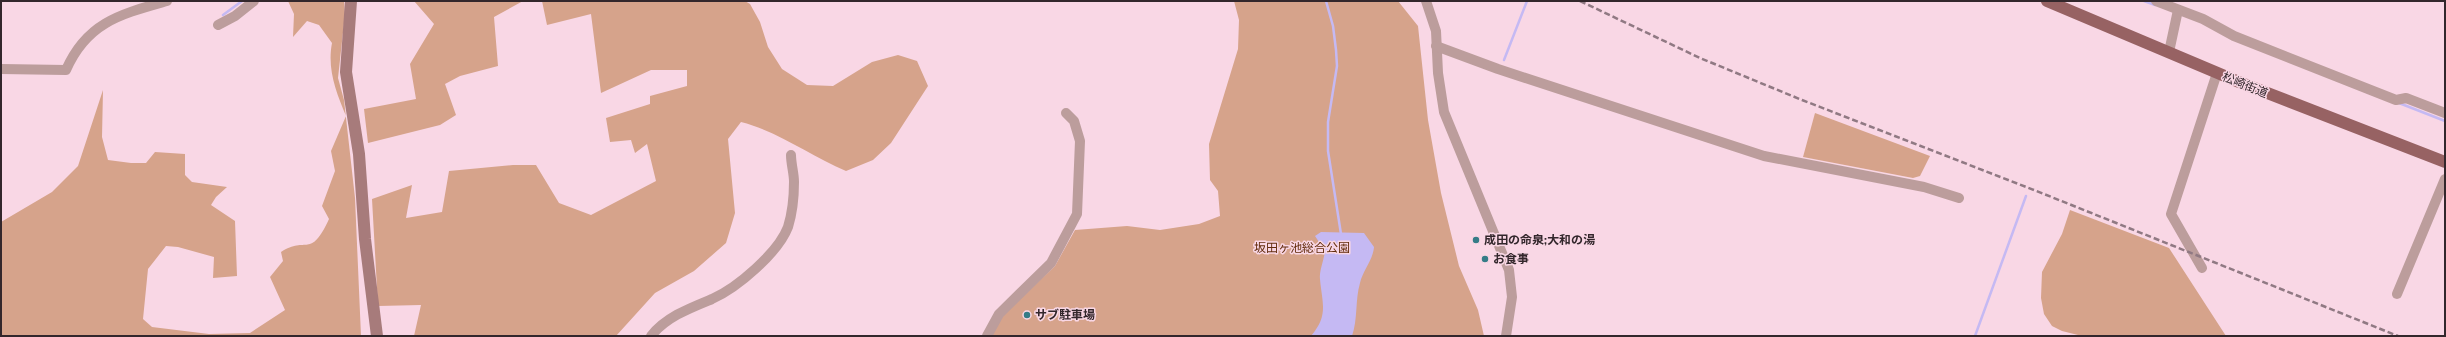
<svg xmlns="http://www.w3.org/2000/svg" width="2446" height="337" font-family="'Nunito Sans','Noto Sans JP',sans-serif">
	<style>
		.green { fill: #d6a38b }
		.water { fill: #c5b9f3 }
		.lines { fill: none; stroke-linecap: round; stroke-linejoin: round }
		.stream { stroke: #c5b9f3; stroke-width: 2.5 }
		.street { stroke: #bc9d9c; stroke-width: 10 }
		.secondary { stroke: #a77b7b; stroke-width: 12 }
		.primary { stroke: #976263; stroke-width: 12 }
		.rail { stroke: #907983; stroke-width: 2.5; stroke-dasharray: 6 3; stroke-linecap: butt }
		.poi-dot { fill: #357c87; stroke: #f9d7e5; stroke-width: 1.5 }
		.labels { text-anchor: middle; stroke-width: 3; stroke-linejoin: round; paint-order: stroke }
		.street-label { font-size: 12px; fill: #33272c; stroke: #f9d7e5 }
		.poi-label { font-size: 12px; font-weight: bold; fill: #33272c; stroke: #f9d7e5; text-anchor: start }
		.park-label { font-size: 12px; fill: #622c0c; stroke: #f9d7e5 }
	</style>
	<rect width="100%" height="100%" fill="#f9d7e5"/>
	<g class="green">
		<path d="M288,1H344L345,14L338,78L344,100L355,198L361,336H1V222L52,192L78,166L103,90L102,137L108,160L131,163H146L155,152L185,154V175L192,182L227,187L216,197L211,205L235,221L237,276L213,278L214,257L178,247L166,246L148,269L143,319L152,327L209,334L250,333L285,310L270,277L283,261L281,252C307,235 310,260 329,219L322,206L335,171L331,151L346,116C336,92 327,69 332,43L319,25L307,21L293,37L294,14Z"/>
		<path d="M414,1H523L494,17L498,66L460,76L445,84L456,115L440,125L368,143L364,109L416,99L410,64L434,24Z"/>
		<path d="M542,1H745L750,4L760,22L768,47L782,69L807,85L833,86L872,62L898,55L917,61L928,86L891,143L873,160L846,171C811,156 777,131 741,122L728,139L735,213L726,243L694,271L655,293L616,336H414L421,305L378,306L372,199L412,185L406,218L442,212L449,171L513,165H536L559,203L591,215L656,181L647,144L635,153L631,140L610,142L606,118L650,104V96L687,86V70H651L601,93L591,14L547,25Z"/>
		<path d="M1234,1H1398L1418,26L1428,120L1441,193L1459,266L1478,310L1484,336H991L1002,316L1055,266L1075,230L1127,226L1160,230L1199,224L1220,216L1218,191L1210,180L1209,144L1238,49L1239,20Z"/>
		<path d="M1815,113L1930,156L1920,176L1913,178L1803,157Z"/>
		<path d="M2070,210L2169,248L2226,336H2082L2062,331L2052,326L2044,314L2041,298L2042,272L2062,234Z"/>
	</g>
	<path class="water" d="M1321,232L1364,233L1374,247C1373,260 1363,270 1360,283C1355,300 1358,319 1352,336H1311C1329,315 1322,303 1320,279C1319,271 1324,260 1325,251L1315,236Z"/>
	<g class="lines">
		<g class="stream">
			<path d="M1326,1L1333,26L1336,50L1337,66L1328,122V151L1341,234"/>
			<path d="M2144,1L2155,5"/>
			<path d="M223,15L242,1"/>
			<path d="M1504,60L1527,1"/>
			<path d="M2399,103L2445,121"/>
			<path d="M1975,336L2026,196"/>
		</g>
		<g class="street">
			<path d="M1426,1L1436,31L1438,73L1444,112L1509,270L1512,297L1506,336"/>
			<path d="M2156,1L2203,19L2234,36L2396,100L2406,98L2445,113"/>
			<path d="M218,25L235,16L254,1"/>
			<path d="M1436,46L1498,69L1764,156L1924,187L1959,198"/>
			<path d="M2169,52L2178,10"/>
			<path d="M1,69L66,70C87,22 121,14 167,1"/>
			<path d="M2202,268L2171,214L2217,73"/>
			<path d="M2397,294L2445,179"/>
			<path d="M651,336C666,317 690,308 712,299C737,288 778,253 788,227C792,214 794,195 794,182C794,173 791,164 791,155"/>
			<path d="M987,336L999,314L1051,263L1077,214L1080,141L1074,121L1066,113"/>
		</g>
		<path class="secondary" d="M351,1L346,72L359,154L365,239L377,336"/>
		<path class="primary" d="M2047,1L2239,82L2445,162"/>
		<path class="rail" d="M1580,1L1700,58L1802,100L2034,190L2398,336"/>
	</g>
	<g class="poi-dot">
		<circle cx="1476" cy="240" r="4"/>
		<circle cx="1485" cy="259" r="4"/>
		<circle cx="1027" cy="315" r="4"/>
	</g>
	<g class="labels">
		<g class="street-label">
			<text transform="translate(2245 85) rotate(22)" y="4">松崎街道</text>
		</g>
		<g class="poi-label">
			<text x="1484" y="244">成田の命泉;大和の湯</text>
			<text x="1493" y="263">お食事</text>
			<text x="1035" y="319">サブ駐車場</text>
		</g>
		<g class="park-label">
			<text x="1302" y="252">坂田ヶ池総合公園</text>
		</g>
	</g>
	<rect width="2446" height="337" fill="none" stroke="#33272c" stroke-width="4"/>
</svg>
